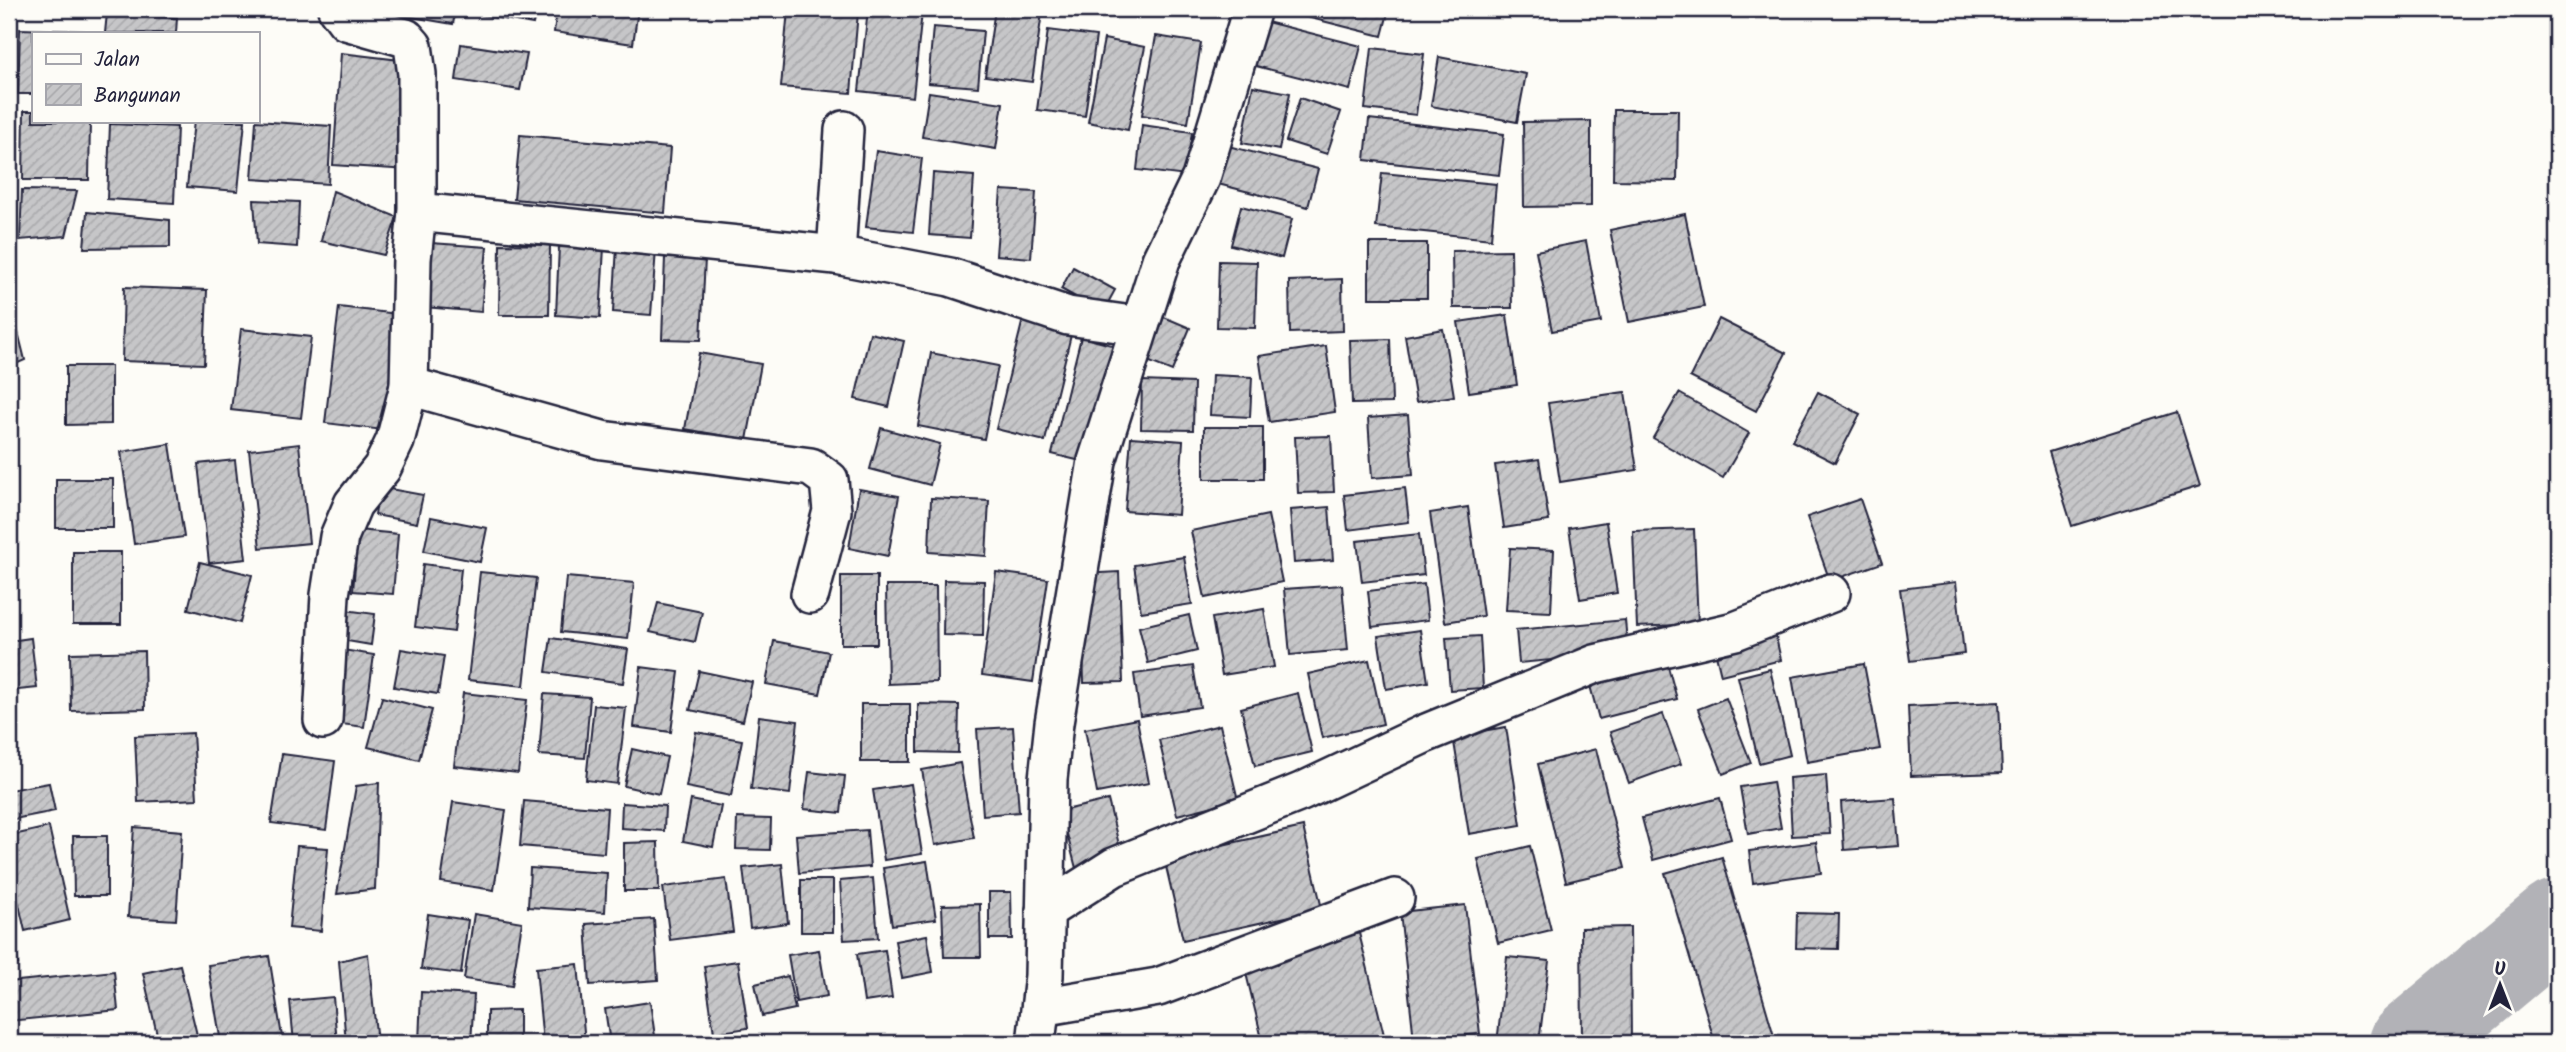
<svg xmlns="http://www.w3.org/2000/svg" width="2566" height="1052" font-family="Kalam,sans-serif">
	<style>
		.lines { fill: none; stroke-linecap: round; stroke-linejoin: round }
		.river { stroke: #b2b2b7; stroke-width: 86 }
		.building { fill: url(#building-hatch); stroke: #22223b; stroke-width: 2 }
		.minor-casing { stroke: #22223b; stroke-width: 42 }
		.minor { stroke: #fdfcf7; stroke-width: 37 }
	</style>
	<defs>
		<pattern id="building-hatch" width="6" height="6" patternUnits="userSpaceOnUse" patternTransform="scale(1.75)"><rect width="6" height="6" fill="#c6c6c8"/><path d="M-1 1l2-2M0 6l6-6M5 7l2-2" fill="none" stroke="#aaaaad"/></pattern>
	</defs>
	<rect width="100%" height="100%" fill="#fdfcf7"/>
	<filter id="ink" filterUnits="userSpaceOnUse"><feTurbulence type="fractalNoise" baseFrequency=".0143" numOctaves="2"/><feDisplacementMap in="SourceGraphic" scale="14" xChannelSelector="R" yChannelSelector="G"/><feConvolveMatrix kernelMatrix="1 2 1 2 8 2 1 2 1" color-interpolation-filters="sRGB"/></filter>
	<g filter="url(#ink)">
		<g class="lines">
			<path class="river" d="M2412,1043L2557,922"/>
		</g>
		<g class="building">
			<path d="M365,9H456L453,24Z"/>
			<path d="M470,9H536L533,24L469,13Z"/>
			<path d="M557,9H638L633,44L554,32Z"/>
			<path d="M788,9L858,12L851,93L781,87Z"/>
			<path d="M868,9L922,12L913,97L859,91Z"/>
			<path d="M995,9L1042,13L1032,82L985,76Z"/>
			<path d="M1112,9H1148L1147,15Z"/>
			<path d="M1275,9H1389L1382,36Z"/>
			<path d="M107,13L177,18L176,33H105Z"/>
			<path d="M1263,21L1361,46L1350,90L1252,65Z"/>
			<path d="M933,27L983,31L978,87L928,83Z"/>
			<path d="M20,29L85,31V33H33V94H18Z"/>
			<path d="M1048,30L1096,36L1085,116L1037,110Z"/>
			<path d="M1156,36L1201,43L1188,123L1142,115Z"/>
			<path d="M1104,39L1145,47L1128,130L1088,122Z"/>
			<path d="M461,44L527,54L520,90L456,80Z"/>
			<path d="M1372,48L1424,54L1416,115L1365,109Z"/>
			<path d="M341,53L408,61V170L333,165Z"/>
			<path d="M1439,57L1526,74L1517,122L1431,106Z"/>
			<path d="M1253,86L1290,93L1279,150L1242,143Z"/>
			<path d="M929,92L1003,103L996,149L922,137Z"/>
			<path d="M1300,98L1341,112L1327,154L1286,141Z"/>
			<path d="M1614,110H1678L1677,181L1613,180Z"/>
			<path d="M24,111H33V121H90L89,180H23Z"/>
			<path d="M1369,119L1504,134L1499,175L1365,160Z"/>
			<path d="M194,121H245L238,191L187,187Z"/>
			<path d="M256,121L331,126L328,184L252,179Z"/>
			<path d="M1591,121V206L1524,207L1523,122Z"/>
			<path d="M110,124L177,127L174,203L107,199Z"/>
			<path d="M1142,125L1192,132L1186,176L1137,170Z"/>
			<path d="M520,135L670,148L665,213L514,199Z"/>
			<path d="M1228,146L1318,169L1308,207L1218,184Z"/>
			<path d="M876,151L922,158L913,232L866,227Z"/>
			<path d="M933,173L974,176L970,238L929,235Z"/>
			<path d="M1382,173L1496,184L1491,239L1376,227Z"/>
			<path d="M22,190L77,191L66,236L20,240Z"/>
			<path d="M1001,190L1036,192L1031,258L996,255Z"/>
			<path d="M333,191L397,217L384,255L321,241Z"/>
			<path d="M254,200L299,202L297,247L257,244Z"/>
			<path d="M1241,206L1292,219L1282,258L1231,245Z"/>
			<path d="M87,212L170,220V247L84,248Z"/>
			<path d="M1685,214L1704,307L1629,322L1610,230Z"/>
			<path d="M1586,241L1601,322L1552,331L1536,251Z"/>
			<path d="M431,243L487,247L481,312L425,307Z"/>
			<rect x="1369" y="243" width="58" height="55"/>
			<path d="M500,244L550,245L549,315H499Z"/>
			<path d="M559,246L604,247L600,318L556,315Z"/>
			<path d="M617,247L656,250L651,315L613,312Z"/>
			<path d="M1511,250L1512,308H1453L1452,251Z"/>
			<path d="M665,257L705,258L701,340L662,339Z"/>
			<path d="M1219,261L1257,262L1255,328L1217,327Z"/>
			<path d="M1073,267L1115,290L1103,312L1061,289Z"/>
			<path d="M1342,279L1343,331L1290,333L1289,281Z"/>
			<path d="M124,287L207,290L204,364L122,361Z"/>
			<path d="M10,300L25,360L9,367V301Z"/>
			<path d="M339,307L398,314L383,430L325,423Z"/>
			<path d="M1507,315L1517,385L1469,392L1458,322Z"/>
			<path d="M1164,317L1190,328L1172,371L1145,360Z"/>
			<path d="M1023,319L1072,331L1045,441L996,429Z"/>
			<path d="M1719,319L1786,353L1756,411L1690,377Z"/>
			<path d="M241,329L311,337L301,418L231,410Z"/>
			<path d="M1443,329L1454,396L1416,402L1405,336Z"/>
			<path d="M870,333L904,341L889,407L855,399Z"/>
			<path d="M1081,337L1119,347L1089,463L1052,454Z"/>
			<path d="M1390,339L1392,403L1352,404L1350,340Z"/>
			<path d="M1326,346L1335,412L1269,422L1259,356Z"/>
			<path d="M699,353L761,364L747,440L685,429Z"/>
			<path d="M931,353L998,366L984,439L918,426Z"/>
			<path d="M66,366H111V424L66,425Z"/>
			<path d="M1212,375L1252,377L1250,417L1210,415Z"/>
			<path d="M1142,381L1194,383L1193,430L1141,429Z"/>
			<path d="M1625,392L1637,470L1560,482L1548,403Z"/>
			<path d="M1818,392L1860,414L1835,463L1792,441Z"/>
			<path d="M1679,393L1749,433L1723,478L1653,438Z"/>
			<path d="M2177,412L2200,486L2072,526L2049,452Z"/>
			<path d="M1408,415L1413,475L1372,478L1368,418Z"/>
			<rect x="1204" y="427" width="59" height="52"/>
			<path d="M881,428L940,444L930,485L870,469Z"/>
			<path d="M1331,436L1334,492L1298,493L1295,437Z"/>
			<path d="M1131,437L1183,441L1178,515L1125,511Z"/>
			<path d="M170,444L184,537L134,544L121,452Z"/>
			<path d="M299,444L309,543L260,548L249,450Z"/>
			<path d="M1539,459L1549,521L1504,528L1495,465Z"/>
			<path d="M235,460L246,559L209,563L198,464Z"/>
			<rect x="56" y="479" width="57" height="49"/>
			<path d="M379,487L423,495L417,523L375,515Z"/>
			<path d="M1405,488L1409,522L1348,530L1344,495Z"/>
			<path d="M859,489L899,496L888,556L849,548Z"/>
			<path d="M931,498L989,501L986,556L929,552Z"/>
			<path d="M1860,499L1882,563L1830,581L1807,517Z"/>
			<path d="M1329,507L1333,560L1294,563L1290,510Z"/>
			<path d="M1468,507L1483,616L1445,622L1430,513Z"/>
			<path d="M1268,515L1282,582L1205,598L1191,531Z"/>
			<path d="M431,517L487,528L480,562L424,551Z"/>
			<path d="M1606,522L1617,593L1580,599L1569,528Z"/>
			<path d="M1694,529L1698,624L1637,627L1633,531Z"/>
			<path d="M358,530L398,534L393,594L353,591Z"/>
			<path d="M1419,534L1424,575L1362,582L1357,541Z"/>
			<path d="M1510,548L1554,550L1551,612L1506,610Z"/>
			<rect x="73" y="552" width="48" height="72"/>
			<path d="M1184,557L1192,604L1141,612L1134,565Z"/>
			<path d="M200,562L252,575L240,623L188,609Z"/>
			<path d="M423,564L461,569L454,632L415,627Z"/>
			<path d="M480,572L536,578L524,686L468,680Z"/>
			<path d="M996,572L1048,579L1033,682L982,675Z"/>
			<path d="M1119,572L1123,682L1084,683L1081,574Z"/>
			<rect x="841" y="576" width="36" height="68"/>
			<path d="M566,577L634,583L628,639L561,632Z"/>
			<path d="M944,580L984,581L983,636L943,635Z"/>
			<path d="M1956,582L1964,654L1910,661L1900,589Z"/>
			<path d="M1424,584L1428,620L1372,627L1368,591Z"/>
			<path d="M1342,585L1348,650L1290,655L1284,589Z"/>
			<path d="M886,586H936L937,682L888,684Z"/>
			<path d="M658,603L702,612L695,642L650,632Z"/>
			<path d="M1264,609L1274,667L1222,675L1212,618Z"/>
			<path d="M345,610L375,614L371,645L341,640Z"/>
			<path d="M1189,615L1197,651L1148,663L1139,627Z"/>
			<path d="M1625,620L1628,653L1519,663L1516,630Z"/>
			<path d="M1774,628L1781,660L1721,675L1713,642Z"/>
			<path d="M1420,630L1428,682L1386,689L1378,636Z"/>
			<path d="M1480,636L1483,688L1450,690L1446,638Z"/>
			<path d="M31,638L37,688L9,691V641Z"/>
			<path d="M551,638L628,649L623,683L546,672Z"/>
			<path d="M774,641L829,652L820,694L766,684Z"/>
			<path d="M401,649L444,656L438,694L394,687Z"/>
			<path d="M343,650L374,655L364,727L333,723Z"/>
			<path d="M144,651L145,709L71,711L70,653Z"/>
			<path d="M1369,660L1383,724L1322,738L1308,674Z"/>
			<path d="M1667,663L1677,699L1599,719L1589,682Z"/>
			<path d="M1864,664L1880,749L1807,762L1792,677Z"/>
			<path d="M1193,666L1200,707L1140,716L1134,674Z"/>
			<path d="M641,667L679,672L671,732L634,727Z"/>
			<path d="M1770,669L1790,755L1759,763L1738,677Z"/>
			<path d="M699,671L752,682L743,721L690,710Z"/>
			<path d="M463,693L527,700L518,773L454,766Z"/>
			<path d="M1298,693L1312,752L1255,766L1241,708Z"/>
			<path d="M544,694L590,697L585,758L539,755Z"/>
			<path d="M382,697L432,710L419,760L368,747Z"/>
			<path d="M1726,698L1751,763L1723,774L1698,709Z"/>
			<path d="M1999,702L2002,773L1911,776L1908,706Z"/>
			<rect x="861" y="704" width="49" height="58"/>
			<path d="M918,704L959,705L958,753L918,752Z"/>
			<path d="M594,705L626,708L617,784L586,780Z"/>
			<path d="M1663,714L1681,764L1629,783L1610,732Z"/>
			<path d="M759,716L798,721L790,794L751,789Z"/>
			<path d="M1137,719L1149,783L1097,793L1085,729Z"/>
			<path d="M1220,725L1238,800L1177,815L1159,740Z"/>
			<path d="M1013,727L1019,812L983,815L977,729Z"/>
			<path d="M1506,727L1521,825L1469,834L1453,736Z"/>
			<path d="M696,732L742,740L731,796L686,787Z"/>
			<path d="M193,733L197,799L138,802L135,736Z"/>
			<path d="M632,749L667,757L659,794L624,786Z"/>
			<path d="M1596,749L1625,868L1566,882L1538,764Z"/>
			<path d="M282,754L335,761L326,830L271,823Z"/>
			<path d="M960,763L974,838L935,845L922,770Z"/>
			<path d="M809,772L845,776L841,813L804,809Z"/>
			<path d="M1826,775L1830,834L1792,836L1789,778Z"/>
			<path d="M1773,782L1781,828L1748,834L1740,787Z"/>
			<path d="M49,783L55,811L9,820V790Z"/>
			<path d="M379,783L375,889L337,894L356,786Z"/>
			<path d="M911,784L922,854L884,860L873,790Z"/>
			<path d="M1720,798L1731,839L1653,860L1642,818Z"/>
			<path d="M1895,798L1899,846L1844,850L1841,802Z"/>
			<path d="M691,800L721,806L713,847L683,841Z"/>
			<path d="M1108,800L1123,861L1077,872L1061,811Z"/>
			<path d="M524,801L607,808L604,853L520,846Z"/>
			<path d="M453,802L506,810L494,890L441,882Z"/>
			<path d="M622,803L665,806L664,831L621,828Z"/>
			<path d="M737,818L771,819L770,850L736,849Z"/>
			<path d="M49,827L70,920L25,931L9,861V836Z"/>
			<path d="M134,827L182,831L176,920L128,917Z"/>
			<path d="M1303,827L1322,909L1183,940L1164,858Z"/>
			<path d="M867,830L870,867L799,873L796,835Z"/>
			<path d="M73,836H107V896H74Z"/>
			<path d="M658,842L659,891H624V843Z"/>
			<path d="M1816,842L1821,873L1753,883L1749,851Z"/>
			<path d="M297,846L328,848L321,931L289,928Z"/>
			<path d="M1530,846L1551,930L1498,943L1478,859Z"/>
			<path d="M1722,857L1776,1043H1715L1665,873Z"/>
			<path d="M927,861L936,919L892,925L883,868Z"/>
			<path d="M782,864L788,923L750,928L743,868Z"/>
			<path d="M530,868L607,873L605,912L528,907Z"/>
			<path d="M873,878L878,938L844,940L840,881Z"/>
			<path d="M726,879L733,932L670,940L663,887Z"/>
			<rect x="801" y="880" width="32" height="52"/>
			<path d="M989,892H1011L1012,939H989Z"/>
			<path d="M980,904L981,957H944L942,905Z"/>
			<path d="M1465,905L1480,1034L1414,1040L1400,912Z"/>
			<path d="M1797,913L1839,914L1838,949L1796,948Z"/>
			<path d="M428,914L468,920L461,974L421,969Z"/>
			<path d="M474,914L522,922L512,986L464,979Z"/>
			<path d="M654,919L658,980L590,985L586,924Z"/>
			<path d="M9,924H12L18,964L9,965Z"/>
			<path d="M1630,927L1631,1043H1582L1581,928Z"/>
			<path d="M1359,933L1386,1043H1263L1243,961Z"/>
			<path d="M927,935L933,972L902,978L895,941Z"/>
			<path d="M819,950L827,996L796,1002L788,955Z"/>
			<path d="M885,950L892,998L864,1002L857,954Z"/>
			<path d="M368,954L377,1043H346L339,961Z"/>
			<path d="M269,956L283,1043H221L208,965Z"/>
			<path d="M1507,957L1549,961L1539,1043H1497Z"/>
			<path d="M738,961L748,1028L714,1033L704,966Z"/>
			<path d="M578,964L585,1043H543L536,968Z"/>
			<path d="M180,965L197,1035L159,1043L143,973Z"/>
			<path d="M114,971L118,1010L9,1021V982Z"/>
			<path d="M788,976L795,1009L762,1016L755,984Z"/>
			<path d="M421,992L474,995L471,1043H419Z"/>
			<path d="M333,997L337,1043H294L290,1001Z"/>
			<path d="M650,1002L656,1043H610L605,1009Z"/>
			<path d="M519,1010V1043H487V1011Z"/>
		</g>
		<g class="lines">
			<g class="minor-casing">
				<g id="minor">
					<path d="M417,212L836,255L950,277L1068,316L1139,326"/>
					<path d="M836,255L844,130"/>
					<path d="M409,386L602,440L811,467L829,480L832,511L810,594"/>
					<path d="M323,720L330,595L339,537L353,504L382,468L395,441L409,386L412,259L417,212V74L413,46L406,38L346,21L337,9"/>
					<path d="M1045,911L1114,867L1301,792L1424,734L1595,664L1735,631L1831,593"/>
					<path d="M1041,1007L1158,987L1395,898"/>
					<path d="M1036,1043L1044,976L1048,779L1054,723L1097,461L1161,260L1201,178L1252,9"/>
				</g>
			</g>
			<use href="#minor" class="minor"/>
		</g>
	</g>
	<rect width="2566" height="1052" fill="none" stroke="#fdfcf7" stroke-width="35"/>
	<rect x="18" y="18" width="2531" height="1017" fill="none" stroke="#22223b" stroke-width="2.5" filter="url(#ink)"/>
	<rect x="32" y="32" width="228" height="91" fill="#fdfcf7" stroke="#a5a5ac" stroke-width="2"/>
	<rect x="46" y="54" width="35" height="10" fill="#fdfcf7" stroke="#a5a5ac" stroke-width="2"/>
	<text x="94" y="66" font-size="21" fill="#22223b">Jalan</text>
	<rect x="46" y="84" width="35" height="21" fill="url(#building-hatch)" stroke="#a5a5ac" stroke-width="2"/>
	<text x="94" y="102" font-size="21" fill="#22223b">Bangunan</text>
	<g transform="translate(2500 985)" stroke="#fdfcf7" stroke-width="5" paint-order="stroke">
	<path d="M0-5L12 26L0 18L-12 26Z" fill="#22223b"/>
	<text y="-10" font-size="19" font-weight="bold" text-anchor="middle" fill="#22223b">U</text>
	</g>
</svg>
